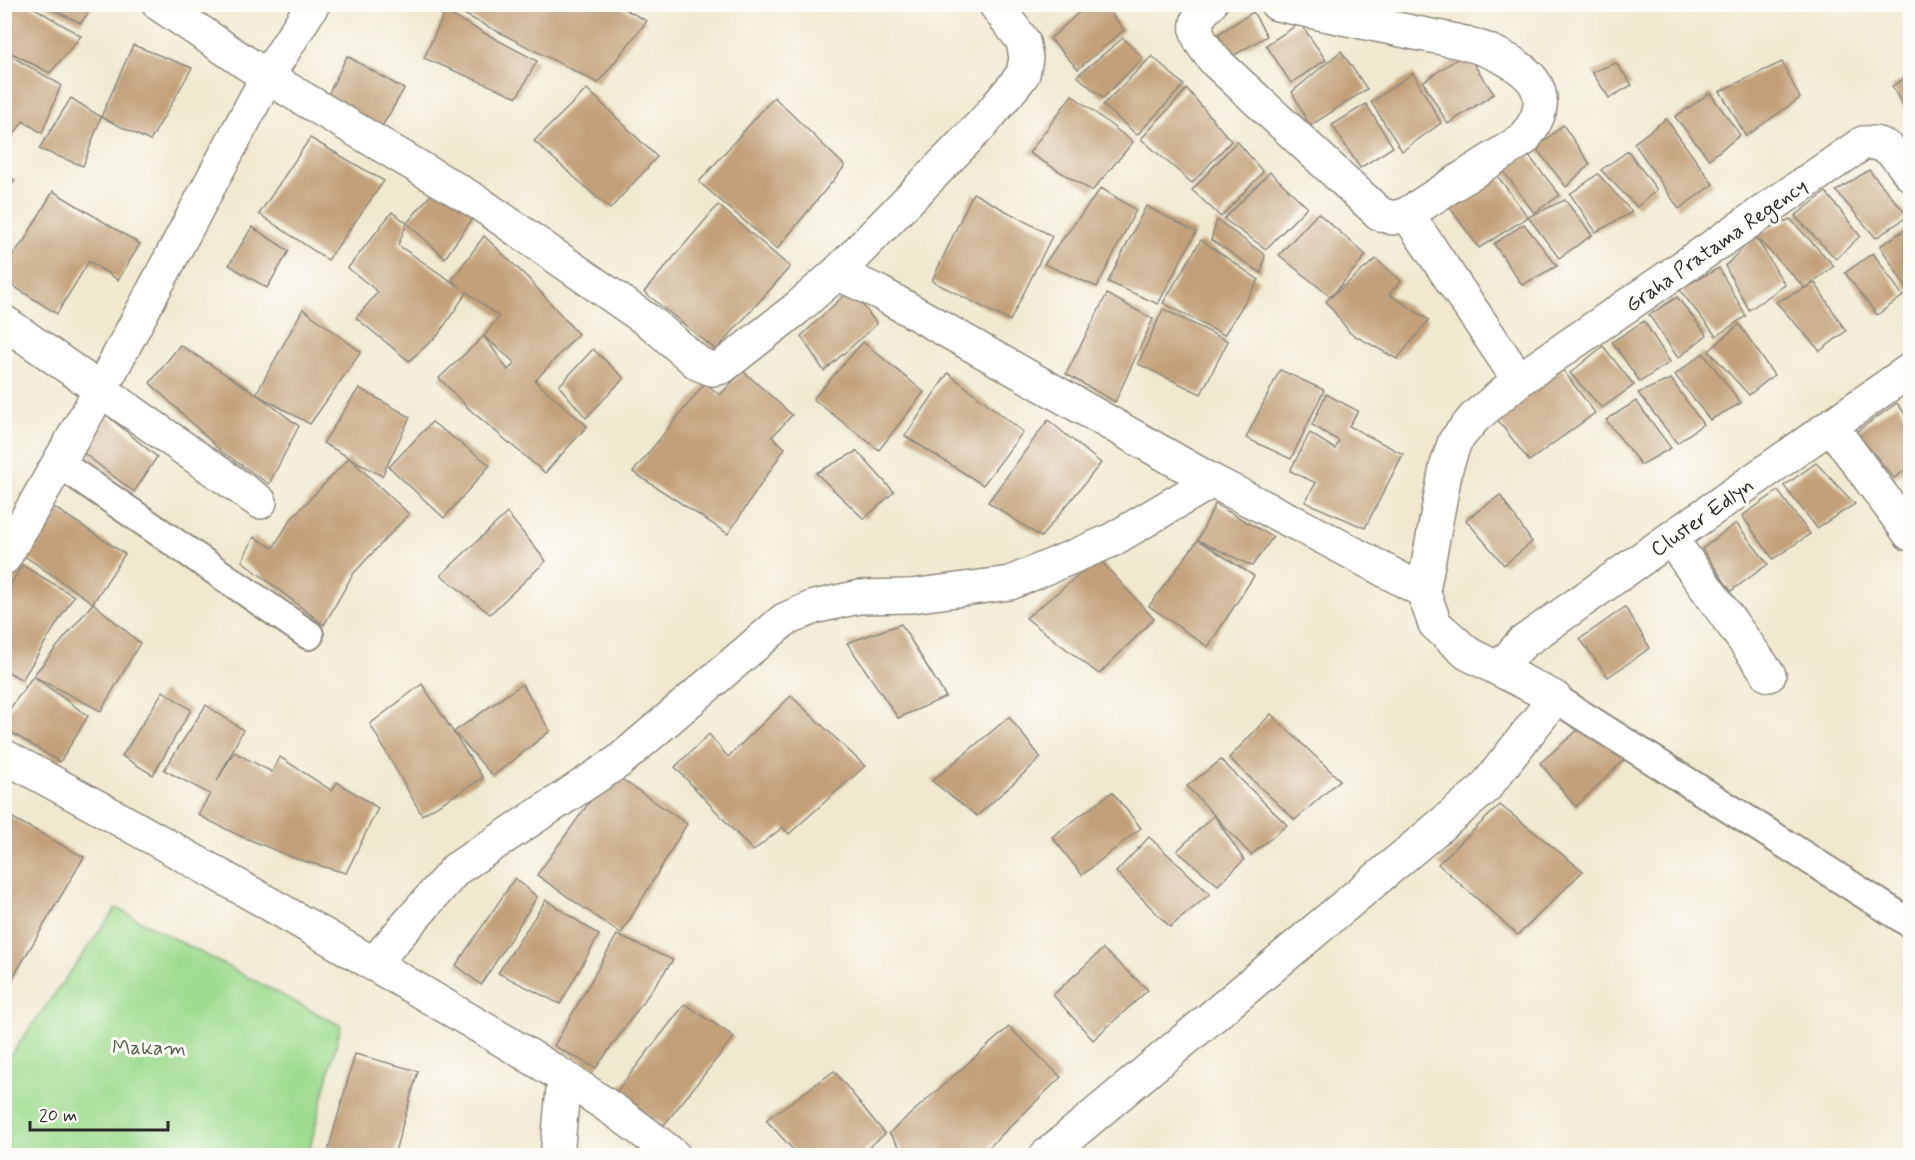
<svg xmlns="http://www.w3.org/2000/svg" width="1915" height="1160" font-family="Mynerve,sans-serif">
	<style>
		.green { fill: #9edb8f; stroke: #64835d; stroke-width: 1.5 }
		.building { fill: #c2a079; fill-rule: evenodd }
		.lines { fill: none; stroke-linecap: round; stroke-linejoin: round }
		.lane-casing { stroke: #8e8a7e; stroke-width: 32 }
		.street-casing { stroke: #8e8a7e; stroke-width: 36 }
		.secondary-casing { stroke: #8e8a7e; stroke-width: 36 }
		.lane { stroke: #fff; stroke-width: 28 }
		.street { stroke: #fff; stroke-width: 33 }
		.secondary { stroke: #fff; stroke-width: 33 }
		.labels { text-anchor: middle; stroke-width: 6; stroke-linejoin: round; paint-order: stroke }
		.street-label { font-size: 21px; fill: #2b2b2b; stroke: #fdfcf7 }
		.park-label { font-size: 21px; fill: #4e6049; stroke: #fdfcf7 }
	</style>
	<rect width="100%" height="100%" fill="#fdfcf7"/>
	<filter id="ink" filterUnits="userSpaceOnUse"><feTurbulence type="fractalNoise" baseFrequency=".0167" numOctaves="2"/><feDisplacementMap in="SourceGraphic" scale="12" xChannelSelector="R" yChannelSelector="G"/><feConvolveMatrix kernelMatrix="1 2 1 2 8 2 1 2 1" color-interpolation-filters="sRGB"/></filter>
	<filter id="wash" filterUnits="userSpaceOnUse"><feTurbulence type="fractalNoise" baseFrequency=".008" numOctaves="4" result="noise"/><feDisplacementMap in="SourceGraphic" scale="24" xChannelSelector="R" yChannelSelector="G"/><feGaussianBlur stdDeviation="1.35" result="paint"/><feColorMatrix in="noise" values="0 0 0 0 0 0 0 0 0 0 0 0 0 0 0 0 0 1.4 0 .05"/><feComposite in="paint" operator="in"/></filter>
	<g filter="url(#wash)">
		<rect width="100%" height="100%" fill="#f0e9d0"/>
		<path class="green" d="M116,908L341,1026L308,1155H5V1063Z"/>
		<g id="blocks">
			<g class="building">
				<path d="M4,4H28L81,36L50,73L4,49Z"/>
				<path d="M40,4H94L81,23Z"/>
				<path d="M444,4H615L647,21L598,83Z"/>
				<path d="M1088,4H1104L1124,30L1078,69L1050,39Z"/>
				<path d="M445,12L537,61L517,97L424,58Z"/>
				<path d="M1253,12L1267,36L1231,57L1218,34Z"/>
				<path d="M1300,23L1326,60L1291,83L1266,45Z"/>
				<path d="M1123,38L1143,58L1103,98L1077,76Z"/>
				<path d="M133,45L192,68L150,141L101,117Z"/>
				<path d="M1341,51L1367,89L1310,126L1292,92Z"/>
				<path d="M4,52L61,85L42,133L23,121L4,150Z"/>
				<path d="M1466,53L1494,94L1448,124L1423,82Z"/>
				<path d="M347,56L404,89L380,130L327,97Z"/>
				<path d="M1152,56L1184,85L1137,135L1103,105Z"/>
				<path d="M1782,62L1800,98L1746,136L1720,91Z"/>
				<path d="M1616,63L1632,85L1609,98L1592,72Z"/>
				<path d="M1413,73L1441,123L1402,151L1371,102Z"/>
				<path d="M1910,75V119L1892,86Z"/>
				<path d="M587,89L657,157L610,209L534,141Z"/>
				<path d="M1187,89L1231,141L1192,183L1141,139Z"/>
				<path d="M1710,93L1740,135L1709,159L1675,117Z"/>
				<path d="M1072,95L1133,142L1092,191L1029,153Z"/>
				<path d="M774,97L845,166L777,249L699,182Z"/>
				<path d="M71,98L101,117L83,166L39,149Z"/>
				<path d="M1366,104L1393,147L1360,168L1332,125Z"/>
				<path d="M1666,119L1713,184L1679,209L1634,143Z"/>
				<path d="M1563,125L1590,164L1566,187L1536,148Z"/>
				<path d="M310,138L384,181L328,260L259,214Z"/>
				<path d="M1237,141L1263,172L1221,217L1192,190Z"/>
				<path d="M1628,151L1657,190L1637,207L1601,170Z"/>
				<path d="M1528,155L1560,195L1534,213L1502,169Z"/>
				<path d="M1869,170L1908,216L1876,238L1836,191Z"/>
				<path d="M1270,172L1307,207L1266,249L1224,219Z"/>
				<path d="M1496,174L1528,217L1479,248L1446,202Z"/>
				<path d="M1598,174L1632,212L1596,232L1570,194Z"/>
				<path d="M4,175L15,180L4,196Z"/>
				<path d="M438,186L477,212L445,258L407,223Z"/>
				<path d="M1101,188L1136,210L1097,287L1044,264Z"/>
				<path d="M53,191L140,244L118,280L89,261L57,314L4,280V265L24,241Z"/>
				<path d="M1826,192L1860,236L1836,259L1795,216Z"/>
				<path d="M973,193L1052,236L1010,321L932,281Z"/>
				<path d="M1565,200L1592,235L1559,258L1528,217Z"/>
				<path d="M718,205L790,267L716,350L644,292Z"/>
				<path d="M1146,206L1196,232L1158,304L1108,282Z"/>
				<path d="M392,212L407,223L398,245L461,288L452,280L484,236L529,279L578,334L535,381L587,426L545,473L469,409L439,378L484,336L499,317L467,292L438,335L409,361L356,318L378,292L348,268ZM484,336L515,363L508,370Z"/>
				<path d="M1318,213L1366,255L1331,297L1279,255Z"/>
				<path d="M1790,219L1834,266L1805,288L1815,283L1846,331L1820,351L1776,302L1805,288L1755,236L1785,285L1749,310L1725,266L1755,236Z"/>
				<path d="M1217,220L1265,255L1261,273L1211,240Z"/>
				<path d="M1524,224L1557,266L1522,285L1494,244Z"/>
				<path d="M252,227L289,251L267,288L229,265Z"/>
				<path d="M1906,229L1910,236L1909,292L1880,246Z"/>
				<path d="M1201,240L1259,280L1224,335L1163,303Z"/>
				<path d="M1873,253L1903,296L1877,315L1845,273Z"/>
				<path d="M1376,259L1401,281L1389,294L1429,320L1397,359L1350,333L1326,301Z"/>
				<path d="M1719,268L1746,316L1716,336L1679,289Z"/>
				<path d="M851,289L877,324L824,371L801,336Z"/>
				<path d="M1107,294L1153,319L1115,402L1066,374Z"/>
				<path d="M1677,297L1707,335L1678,358L1649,315Z"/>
				<path d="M303,309L361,352L310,424L256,394L299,426L269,484L221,451L150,383L180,345L256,394Z"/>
				<path d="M1163,309L1228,341L1201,394L1138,364Z"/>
				<path d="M1644,321L1670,362L1640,382L1612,342Z"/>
				<path d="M1739,324L1774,375L1749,395L1709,351Z"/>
				<path d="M863,342L924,392L879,450L813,399Z"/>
				<path d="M1603,346L1634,385L1602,408L1570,373Z"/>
				<path d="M593,349L624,378L586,418L559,386Z"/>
				<path d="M1703,353L1741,403L1710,420L1675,375Z"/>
				<path d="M1560,366L1595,413L1529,461L1497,419Z"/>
				<path d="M1280,370L1324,390L1291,459L1246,438Z"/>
				<path d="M743,371L792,415L772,437L785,448L728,534L633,472L705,383L720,395Z"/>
				<path d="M948,373L1023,432L983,485L905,436Z"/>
				<path d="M1671,379L1703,424L1677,443L1638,393Z"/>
				<path d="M359,388L410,417L382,476L323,443Z"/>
				<path d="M1326,394L1358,411L1349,426L1403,454L1365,528L1305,502L1316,483L1290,471L1310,433L1335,449L1339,441L1312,425Z"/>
				<path d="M1636,401L1671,448L1641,465L1606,420Z"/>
				<path d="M1897,403L1910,421V467L1894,478L1856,432Z"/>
				<path d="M104,413L157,457L134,492L81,451Z"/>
				<path d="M1048,420L1101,463L1041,537L988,502Z"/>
				<path d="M432,422L490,465L444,518L389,467Z"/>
				<path d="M857,451L894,492L864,519L816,473Z"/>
				<path d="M349,458L409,514L353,574L324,625L242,561L254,537L273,548L291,519Z"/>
				<path d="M1816,463L1855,504L1817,528L1784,486Z"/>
				<path d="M1778,491L1810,534L1773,559L1742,516Z"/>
				<path d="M1500,495L1532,542L1504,565L1466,520Z"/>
				<path d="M1215,504L1273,537L1252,566L1198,540Z"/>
				<path d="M52,506L125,554L93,603L23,555Z"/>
				<path d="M507,513L546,561L490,614L441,575Z"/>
				<path d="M1736,523L1768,564L1731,591L1702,549Z"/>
				<path d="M1198,540L1254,576L1208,647L1149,606Z"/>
				<path d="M1099,559L1154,619L1099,674L1026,618Z"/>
				<path d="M22,565L74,596L22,680L5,670V594Z"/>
				<path d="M93,603L140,643L101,711L33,676L88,716L60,762L4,728V717L33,676Z"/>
				<path d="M1625,607L1650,648L1608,677L1580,639Z"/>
				<path d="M901,624L946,697L898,718L847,643Z"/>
				<path d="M422,684L483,778L422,815L370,724Z"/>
				<path d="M522,684L550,731L493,776L454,732Z"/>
				<path d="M163,691L191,710L153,775L122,756Z"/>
				<path d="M791,696L865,766L789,834L783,827L753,851L675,767L709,734L728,757Z"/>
				<path d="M206,705L243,730L217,781L234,752L272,772L280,757L332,791L337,782L378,808L346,873L297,859L238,835L198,815L210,794L164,770Z"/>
				<path d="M1271,714L1340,780L1295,820L1229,758Z"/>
				<path d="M1009,717L1041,758L977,816L932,781Z"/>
				<path d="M1586,723L1629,755L1576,807L1540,763Z"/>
				<path d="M1221,760L1287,825L1251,855L1187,786Z"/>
				<path d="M611,772L687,824L621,934L537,875Z"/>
				<path d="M1112,792L1141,828L1082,875L1052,837Z"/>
				<path d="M1500,805L1583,871L1518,935L1438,864Z"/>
				<path d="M1214,815L1244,860L1218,885L1177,851Z"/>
				<path d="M9,816L84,857L5,991V823Z"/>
				<path d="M1149,837L1210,894L1170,927L1116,872Z"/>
				<path d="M515,878L537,897L481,985L456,965Z"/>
				<path d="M546,900L599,935L560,1004L498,973Z"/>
				<path d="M617,935L673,960L596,1068L554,1046Z"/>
				<path d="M1103,949L1148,990L1093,1040L1053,995Z"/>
				<path d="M685,1004L734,1037L664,1125L613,1096Z"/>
				<path d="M1009,1027L1061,1077L981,1155H906L889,1133Z"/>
				<path d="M355,1054L418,1071L394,1155H327Z"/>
				<path d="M834,1071L885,1134L859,1155H798L766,1120Z"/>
			</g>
		</g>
	</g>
	<g filter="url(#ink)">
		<use href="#blocks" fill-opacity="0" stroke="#8e8a7e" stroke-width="1.5"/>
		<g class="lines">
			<g class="lane-casing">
				<g id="lane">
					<path d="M59,463L309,635"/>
					<path d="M1555,698L1910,923"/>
				</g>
			</g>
			<g class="street-casing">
				<g id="street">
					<path d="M159,4L267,77L479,203L654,325L699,364L712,369L722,367L796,309L837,273L983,123L1013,87L1023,74L1026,58L1023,41L995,4"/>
					<path d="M1210,4C1185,26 1200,42 1216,62L1380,214L1393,218L1407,214L1524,139C1534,125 1544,110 1539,93C1535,76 1514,63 1500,56C1473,42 1440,38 1411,32C1366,23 1322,14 1277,4"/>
					<path d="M1407,214L1519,380"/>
					<path d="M4,322L260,502"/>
					<path d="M1831,426L1910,534"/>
					<path d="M1671,539L1769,675"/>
					<path d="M4,558L100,391L267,77L313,4"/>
					<path d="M1499,669L1522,643L1910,370"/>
					<path d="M373,964L456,869L618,762L784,620L814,607L859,597L911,596L1010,583L1110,541L1212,481"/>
					<path d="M557,1156L564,1078"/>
					<path d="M1046,1156L1484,789L1555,698L1467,653L1435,624L1423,591L1446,468L1455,441L1475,417L1519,380L1863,143C1888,140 1897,156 1910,174"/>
				</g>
			</g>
			<g class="secondary-casing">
				<g id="secondary">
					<path d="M837,273L880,293L1212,481L1319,535L1423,591"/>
					<path d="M4,756C145,832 285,912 423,993C507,1043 599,1093 674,1156"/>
				</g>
			</g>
			<use href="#lane" class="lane"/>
			<use href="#street" class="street"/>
			<use href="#secondary" class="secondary"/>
		</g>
	</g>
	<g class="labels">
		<g class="street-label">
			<text transform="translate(1716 245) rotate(-35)" y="7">Graha Pratama Regency</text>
			<text transform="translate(1702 517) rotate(-35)" y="7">Cluster Edlyn</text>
		</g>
		<g class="park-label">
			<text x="149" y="1054">Makam</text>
		</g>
	</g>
	<rect width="1915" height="1160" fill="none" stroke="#fdfcf7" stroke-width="24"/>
	<path d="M30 1121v9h138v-9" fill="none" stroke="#2b2b2b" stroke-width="3"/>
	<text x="39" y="1121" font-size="18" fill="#2b2b2b" stroke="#fdfcf7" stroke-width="4.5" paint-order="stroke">20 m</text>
</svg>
